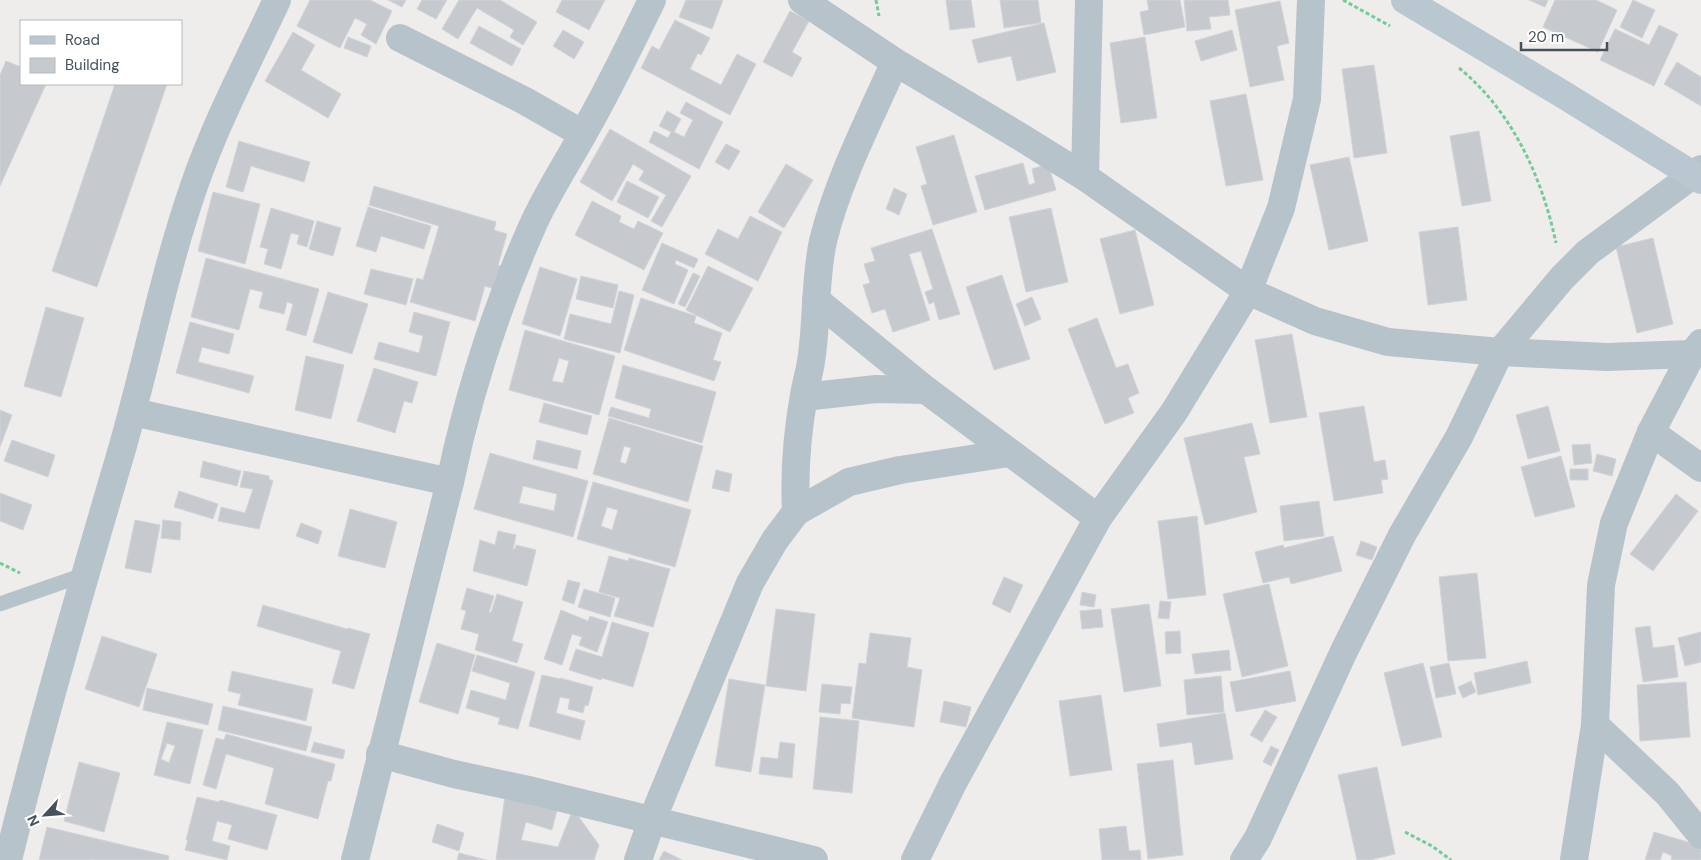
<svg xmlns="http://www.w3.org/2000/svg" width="1701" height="860" font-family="'DM Sans',sans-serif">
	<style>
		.building { fill: #c6cacf; stroke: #d0d3d8; fill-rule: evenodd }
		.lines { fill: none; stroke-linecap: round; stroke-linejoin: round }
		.path { stroke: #71cc96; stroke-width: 3; stroke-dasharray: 4 2.5; stroke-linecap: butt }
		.lane { stroke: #b7c3ca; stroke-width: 15 }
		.street { stroke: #b7c3ca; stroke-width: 28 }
		.secondary { stroke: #b9c7d1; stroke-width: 28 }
	</style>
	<rect width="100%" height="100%" fill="#efecec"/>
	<g class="building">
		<path d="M310,0H370L392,11L376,44L361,35L367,24L355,18L340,48L297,26Z"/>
		<path d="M388,0H406L402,7Z"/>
		<path d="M422,0H447L436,19L417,9Z"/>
		<path d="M459,0H500L537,22L523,45L510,37L514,30L477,8L458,39L442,29Z"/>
		<path d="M562,0H605L589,30L556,12Z"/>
		<path d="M686,0H723L712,29L679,17Z"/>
		<path d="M946,0H971L975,27L950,30Z"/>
		<path d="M1000,0H1038L1041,23L1004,28Z"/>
		<path d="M1147,0H1180L1185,27L1144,35L1140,12L1149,10Z"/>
		<path d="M1184,0H1228L1230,15L1209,17L1211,29L1187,31Z"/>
		<path d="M1529,0H1548L1545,7Z"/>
		<path d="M1555,0H1596L1617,10L1598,52L1543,27Z"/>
		<path d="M1633,0L1655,10L1642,38L1620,27Z"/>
		<path d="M1280,1L1289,43L1277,46L1284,80L1250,87L1235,10Z"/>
		<path d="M790,11L809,21L792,52L802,58L792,77L763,62Z"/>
		<path d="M675,20L710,38L701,55L698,53L690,69L721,85L737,54L756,64L730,115L641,68L652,46L659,50Z"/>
		<path d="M1044,23L1056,72L1017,81L1011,56L978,63L972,40Z"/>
		<path d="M1659,25L1678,34L1654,86L1600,60L1615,29L1649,45Z"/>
		<path d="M479,26L521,49L512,66L470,43Z"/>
		<path d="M563,30L584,42L574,59L553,46Z"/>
		<path d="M1232,30L1237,50L1201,61L1195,41Z"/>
		<path d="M293,32L315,45L301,70L341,94L328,118L265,81Z"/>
		<path d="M348,37L371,46L367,57L344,48Z"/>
		<path d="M1145,37L1157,118L1121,123L1110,43Z"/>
		<path d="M6,61L21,67V84H46L0,186V75Z"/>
		<path d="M1677,62L1701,77V106L1664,84Z"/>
		<path d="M1374,65L1387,153L1354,158L1342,69Z"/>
		<path d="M115,84H167L97,287L52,271Z"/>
		<path d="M1246,94L1263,180L1226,186L1210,101Z"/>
		<path d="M686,102L723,122L699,169L649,142L654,131L668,138L671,132L659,126L667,111L681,119L674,132L684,137L693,120L680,113Z"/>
		<path d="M610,129L691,176L662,227L651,221L666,195L639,180L644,171L633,164L612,201L580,182Z"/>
		<path d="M1479,131L1491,201L1462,206L1450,136Z"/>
		<path d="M954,135L977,212L933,225L921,186L927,184L916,147Z"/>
		<path d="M239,141L310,162L304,182L251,166L243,192L226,187Z"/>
		<path d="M726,144L740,151L729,170L715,162Z"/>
		<path d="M1349,157L1368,241L1329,250L1310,165Z"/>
		<path d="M1023,163L1029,185L1035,183L1032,169L1048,164L1056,190L985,210L975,176Z"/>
		<path d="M786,164L813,180L784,228L758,212Z"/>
		<path d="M627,181L659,197L648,218L617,202Z"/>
		<path d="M374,186L496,222L494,230L507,234L498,265L503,267L497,290L485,286L475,321L410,302L417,278L423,280L439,226L369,205Z"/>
		<path d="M894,188L907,194L899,215L886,209Z"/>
		<path d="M213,192L260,204L245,264L198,251Z"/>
		<path d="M592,201L621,216L619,222L634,229L638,221L663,233L644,270L575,235Z"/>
		<path d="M368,207L431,226L424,249L381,236L376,252L356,246Z"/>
		<path d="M271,208L314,221L307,247L297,244L299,235L291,233L281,269L264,264L268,249L260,247Z"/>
		<path d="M1051,208L1068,282L1026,292L1009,217Z"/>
		<path d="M750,216L782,232L758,281L705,254L718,229L738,239Z"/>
		<path d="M317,221L341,228L333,256L309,249Z"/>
		<path d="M1458,227L1467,300L1428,305L1419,232Z"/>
		<path d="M932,229L960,314L939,320L934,302L929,304L925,292L933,289L921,251L909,254L930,320L893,332L885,309L872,313L863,285L870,283L864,264L875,261L871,248Z"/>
		<path d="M1135,230L1154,305L1120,314L1100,239Z"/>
		<path d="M1653,238L1673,324L1637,333L1616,247Z"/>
		<path d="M662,243L698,259L694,268L676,260L675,264L688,270L674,304L642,290Z"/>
		<path d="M206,258L319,289L306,336L286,330L293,304L287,302L284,314L259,308L263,292L250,289L239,330L191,317Z"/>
		<path d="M708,266L753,288L730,332L686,310Z"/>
		<path d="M540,267L577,279L560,336L522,324Z"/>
		<path d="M371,269L413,279L406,305L364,294Z"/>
		<path d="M693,273L700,276L685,307L678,304Z"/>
		<path d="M1002,275L1030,359L994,370L966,287Z"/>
		<path d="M581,276L618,285L613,308L576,299Z"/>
		<path d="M619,291L634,295L620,353L564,339L570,314L611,324Z"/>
		<path d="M328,292L368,304L352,354L313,342Z"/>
		<path d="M1032,297L1041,319L1025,326L1016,304Z"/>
		<path d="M641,298L696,316L694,323L722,333L713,360L721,362L714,381L624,350Z"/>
		<path d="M46,307L84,318L61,397L24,386Z"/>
		<path d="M414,312L450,322L436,376L374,359L379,342L419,353L423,336L409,332Z"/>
		<path d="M1097,318L1116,368L1128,364L1139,393L1128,398L1134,413L1105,424L1068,329Z"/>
		<path d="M190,322L234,334L229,354L202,347L198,362L254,376L249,393L176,373Z"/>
		<path d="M525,330L615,356L599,415L509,390ZM559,358L569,361L563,383L552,381Z"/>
		<path d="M1292,334L1307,417L1270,423L1255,340Z"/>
		<path d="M306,356L344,365L331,419L295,410Z"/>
		<path d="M623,365L716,392L702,443L608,416L611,407L649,418L651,409L615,398Z"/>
		<path d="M374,368L418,382L412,403L404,401L395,433L357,421Z"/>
		<path d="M544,403L592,416L587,435L539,422Z"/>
		<path d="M1364,406L1374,462L1385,460L1388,479L1381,480L1383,493L1334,501L1319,413Z"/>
		<path d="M1548,406L1560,451L1528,459L1516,415Z"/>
		<path d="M0,410L12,415L0,447Z"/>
		<path d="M609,418L703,446L688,502L593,474ZM624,446L631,448L626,464L620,462Z"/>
		<path d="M1252,423L1260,454L1244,457L1257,512L1205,525L1184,438Z"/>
		<path d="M12,440L55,455L48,477L4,461Z"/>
		<path d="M537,440L581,451L577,469L533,459Z"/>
		<path d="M1590,444L1592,463L1574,465L1572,445Z"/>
		<path d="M490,453L588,481L573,537L474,509ZM523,486L557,494L554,511L519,503Z"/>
		<path d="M1597,454L1616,459L1612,476L1593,471Z"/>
		<path d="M1561,456L1575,507L1535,517L1521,467Z"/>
		<path d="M203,461L241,471L237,486L200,477Z"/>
		<rect x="1570" y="469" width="18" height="11"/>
		<path d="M716,470L732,474L729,492L712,488Z"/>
		<path d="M244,471L269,476V479L273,481L259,529L218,521L221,507L245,513L253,489L240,487Z"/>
		<path d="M593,482L691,510L675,567L577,539ZM607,507L618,510L612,530L601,526Z"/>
		<path d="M179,491L218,504L213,519L174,507Z"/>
		<path d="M0,493L32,505L23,530L0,521Z"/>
		<path d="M1676,494L1698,511L1653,571L1630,554Z"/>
		<path d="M1319,501L1324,536L1284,541L1280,506Z"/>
		<path d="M350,509L397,522L385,568L338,556Z"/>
		<path d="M1197,516L1206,595L1168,599L1158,521Z"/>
		<path d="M135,520L160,525L151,573L125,568Z"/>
		<path d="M163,520L181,522L180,540L161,538Z"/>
		<path d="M301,523L322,531L318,544L296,536Z"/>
		<path d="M498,531L516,535L513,549H515L516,545L536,550L527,586L473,571L480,540L495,545Z"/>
		<path d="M1333,536L1342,571L1291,584L1289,577L1263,583L1255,552L1283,545L1284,548Z"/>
		<path d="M1361,541L1377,547L1372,560L1356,555Z"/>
		<path d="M609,556L628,561L629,558L670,569L653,627L614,616L620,598L599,592Z"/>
		<path d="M1477,573L1486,658L1448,661L1439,577Z"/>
		<path d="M1004,577L1023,585L1010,613L992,604Z"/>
		<path d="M568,580L580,583L574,604L562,600Z"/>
		<path d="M1269,584L1288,666L1242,677L1223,594Z"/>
		<path d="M467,588L494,596L489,612L491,613L497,594L523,602L512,641L523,644L517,663L475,650L479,634L461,629L466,611L461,609Z"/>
		<path d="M584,589L615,598L610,617L578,607Z"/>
		<path d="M1082,592L1096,595L1094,607L1080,605Z"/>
		<path d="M1160,601L1171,602L1169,619L1158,618Z"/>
		<path d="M1149,604L1161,686L1124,692L1111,609Z"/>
		<path d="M263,605L347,629L348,628L370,634L354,689L332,683L341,651L257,626Z"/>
		<path d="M776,609L815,614L806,691L766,686Z"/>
		<path d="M1101,609L1103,627L1082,629L1080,611Z"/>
		<path d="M561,610L588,621L590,616L608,622L597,652L579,645L582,637L572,634L562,665L544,659Z"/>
		<path d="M612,622L649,633L633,687L602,678L601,680L569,670L576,649L602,657Z"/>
		<path d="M1650,626L1653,648L1674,645L1678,677L1643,682L1635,628Z"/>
		<path d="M1180,631L1181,653L1166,654L1165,632Z"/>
		<path d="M1701,632V662L1685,666L1678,638Z"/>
		<path d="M870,633L911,638L907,667L922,670L914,727L852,718L859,663L866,664Z"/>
		<path d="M102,636L157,654L139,707L85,689Z"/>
		<path d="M437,643L475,655L458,714L419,702Z"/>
		<path d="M1229,650L1231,670L1195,674L1192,654Z"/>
		<path d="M477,655L535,672L518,729L498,724L500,718L466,708L471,690L506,700L510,683L472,671Z"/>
		<path d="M1527,661L1531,683L1478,695L1474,673Z"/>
		<path d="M1423,663L1442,737L1402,746L1384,673Z"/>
		<path d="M1449,663L1456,694L1436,698L1430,667Z"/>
		<path d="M232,671L313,689L306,721L238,705L241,694L228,691Z"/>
		<path d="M1290,671L1296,701L1236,712L1230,682Z"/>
		<path d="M542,675L560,679V678L593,687L588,706L585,705L583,713L568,709L570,699L560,697L556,713L585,721L580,740L529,726Z"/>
		<path d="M1221,676L1224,712L1187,715L1184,680Z"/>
		<path d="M729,679L765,685L751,772L715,766Z"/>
		<path d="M1471,681L1476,692L1463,698L1458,687Z"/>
		<path d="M1686,682L1690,737L1640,741L1637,685Z"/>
		<path d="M822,684L852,687L850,704L841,703L840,714L819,712Z"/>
		<path d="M147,688L213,704L208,725L143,710Z"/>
		<path d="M1101,695L1112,770L1070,776L1059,701Z"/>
		<path d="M944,701L971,707L966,727L940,722Z"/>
		<path d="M223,706L312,727L306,751L218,730Z"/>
		<path d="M1265,710L1277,717L1262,742L1250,735Z"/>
		<path d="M1225,713L1233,759L1195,765L1192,742L1160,747L1157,724Z"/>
		<path d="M820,717L859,721L852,793L813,789Z"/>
		<path d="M167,722L203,730L190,784L154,775ZM167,743L175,746L169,763L161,759Z"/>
		<path d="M226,734L335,764L331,781H328L318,819L265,804L274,768L226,754L216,789L203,785L216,738L224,740Z"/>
		<path d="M314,742L345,750L343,759L311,752Z"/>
		<path d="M780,742L795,744L792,778L759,774L761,757L778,759Z"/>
		<path d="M1271,746L1279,750L1271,766L1263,762Z"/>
		<path d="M1173,760L1183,855L1148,859L1137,764Z"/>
		<path d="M79,762L120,773L104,832L64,821Z"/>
		<path d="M1377,767L1395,854L1370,860H1357L1338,775Z"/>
		<path d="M505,796L557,810L552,830L526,822L521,840L558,847L573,809L599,845L594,860H496Z"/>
		<path d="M197,797L219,802L220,800L277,815L267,850L228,839L232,825L217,821L212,841L230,846L227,860L185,850L188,840H186Z"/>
		<path d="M437,824L464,833L459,851L432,842Z"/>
		<path d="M1126,826L1129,851L1140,850L1141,860H1102L1099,829Z"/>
		<path d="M47,827L169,856L168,860H96L91,859V860H39Z"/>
		<path d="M1654,832L1701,846V860H1671L1672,856L1663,852L1660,860H1645Z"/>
		<path d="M664,851L682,860H659Z"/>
		<path d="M459,853L486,860H457Z"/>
	</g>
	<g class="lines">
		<g class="path">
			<path d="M876,0L879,16"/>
			<path d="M1343,0L1390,26"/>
			<path d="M1459,68C1512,111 1542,177 1556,243"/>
			<path d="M0,563L20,573"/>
			<path d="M1405,832L1432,846L1451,860"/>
		</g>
		<path class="lane" d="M0,604L86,574"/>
		<g class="street">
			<path d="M802,0L895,62L1019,136L1085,177L1248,291L1315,321L1388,342L1500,352L1607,357L1692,354"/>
			<path d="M400,38L525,101L583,134"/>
			<path d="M1085,177L1089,0"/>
			<path d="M816,300L926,390L1098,518"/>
			<path d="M804,397L876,389L926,390"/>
			<path d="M133,412L450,482"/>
			<path d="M1651,432L1701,468"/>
			<path d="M796,512C794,473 797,434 804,395C806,382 811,368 812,354C817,317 815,278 823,241C838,180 869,120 895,62"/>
			<path d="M1595,725L1667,793L1701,835"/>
			<path d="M380,754L454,774L533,791L814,860"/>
			<path d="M8,860C42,722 82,585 122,449C147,362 164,272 194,186C216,122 248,62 277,0"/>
			<path d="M355,860L450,482C468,395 496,308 532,227C546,195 566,165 583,134C608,91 630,45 652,0"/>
			<path d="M638,860L652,820L750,583L775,540L796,512L849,482L900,470L1009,453"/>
			<path d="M915,860L953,783L1098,518L1174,412L1248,291L1281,208L1307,99L1311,0"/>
			<path d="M1244,860L1258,838L1344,651L1402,535L1459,437L1500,352L1562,278L1588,252L1701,169"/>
			<path d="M1574,860L1595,725L1601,585L1614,523L1651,432L1692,354L1701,343"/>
		</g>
		<path class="secondary" d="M1405,0L1564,95L1701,180"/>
	</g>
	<rect x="20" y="20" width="162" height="65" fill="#ffffff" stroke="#b5babd"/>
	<rect x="30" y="36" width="25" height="8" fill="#b9c7d1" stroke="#b5babd"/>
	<text x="65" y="45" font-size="15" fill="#45525a">Road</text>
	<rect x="30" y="58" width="25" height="15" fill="#c6cacf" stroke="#b5babd"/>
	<text x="65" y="70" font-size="15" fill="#45525a">Building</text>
	<g transform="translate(45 815) rotate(244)" stroke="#ffffff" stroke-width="4" paint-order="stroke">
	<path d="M0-4L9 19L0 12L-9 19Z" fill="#45525a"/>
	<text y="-8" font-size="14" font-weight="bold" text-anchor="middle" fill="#45525a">N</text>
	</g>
	<path d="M1521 42v8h86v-8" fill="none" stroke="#45525a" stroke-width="2.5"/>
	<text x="1528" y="42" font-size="15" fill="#45525a" stroke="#ffffff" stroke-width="4" paint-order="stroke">20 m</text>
</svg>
